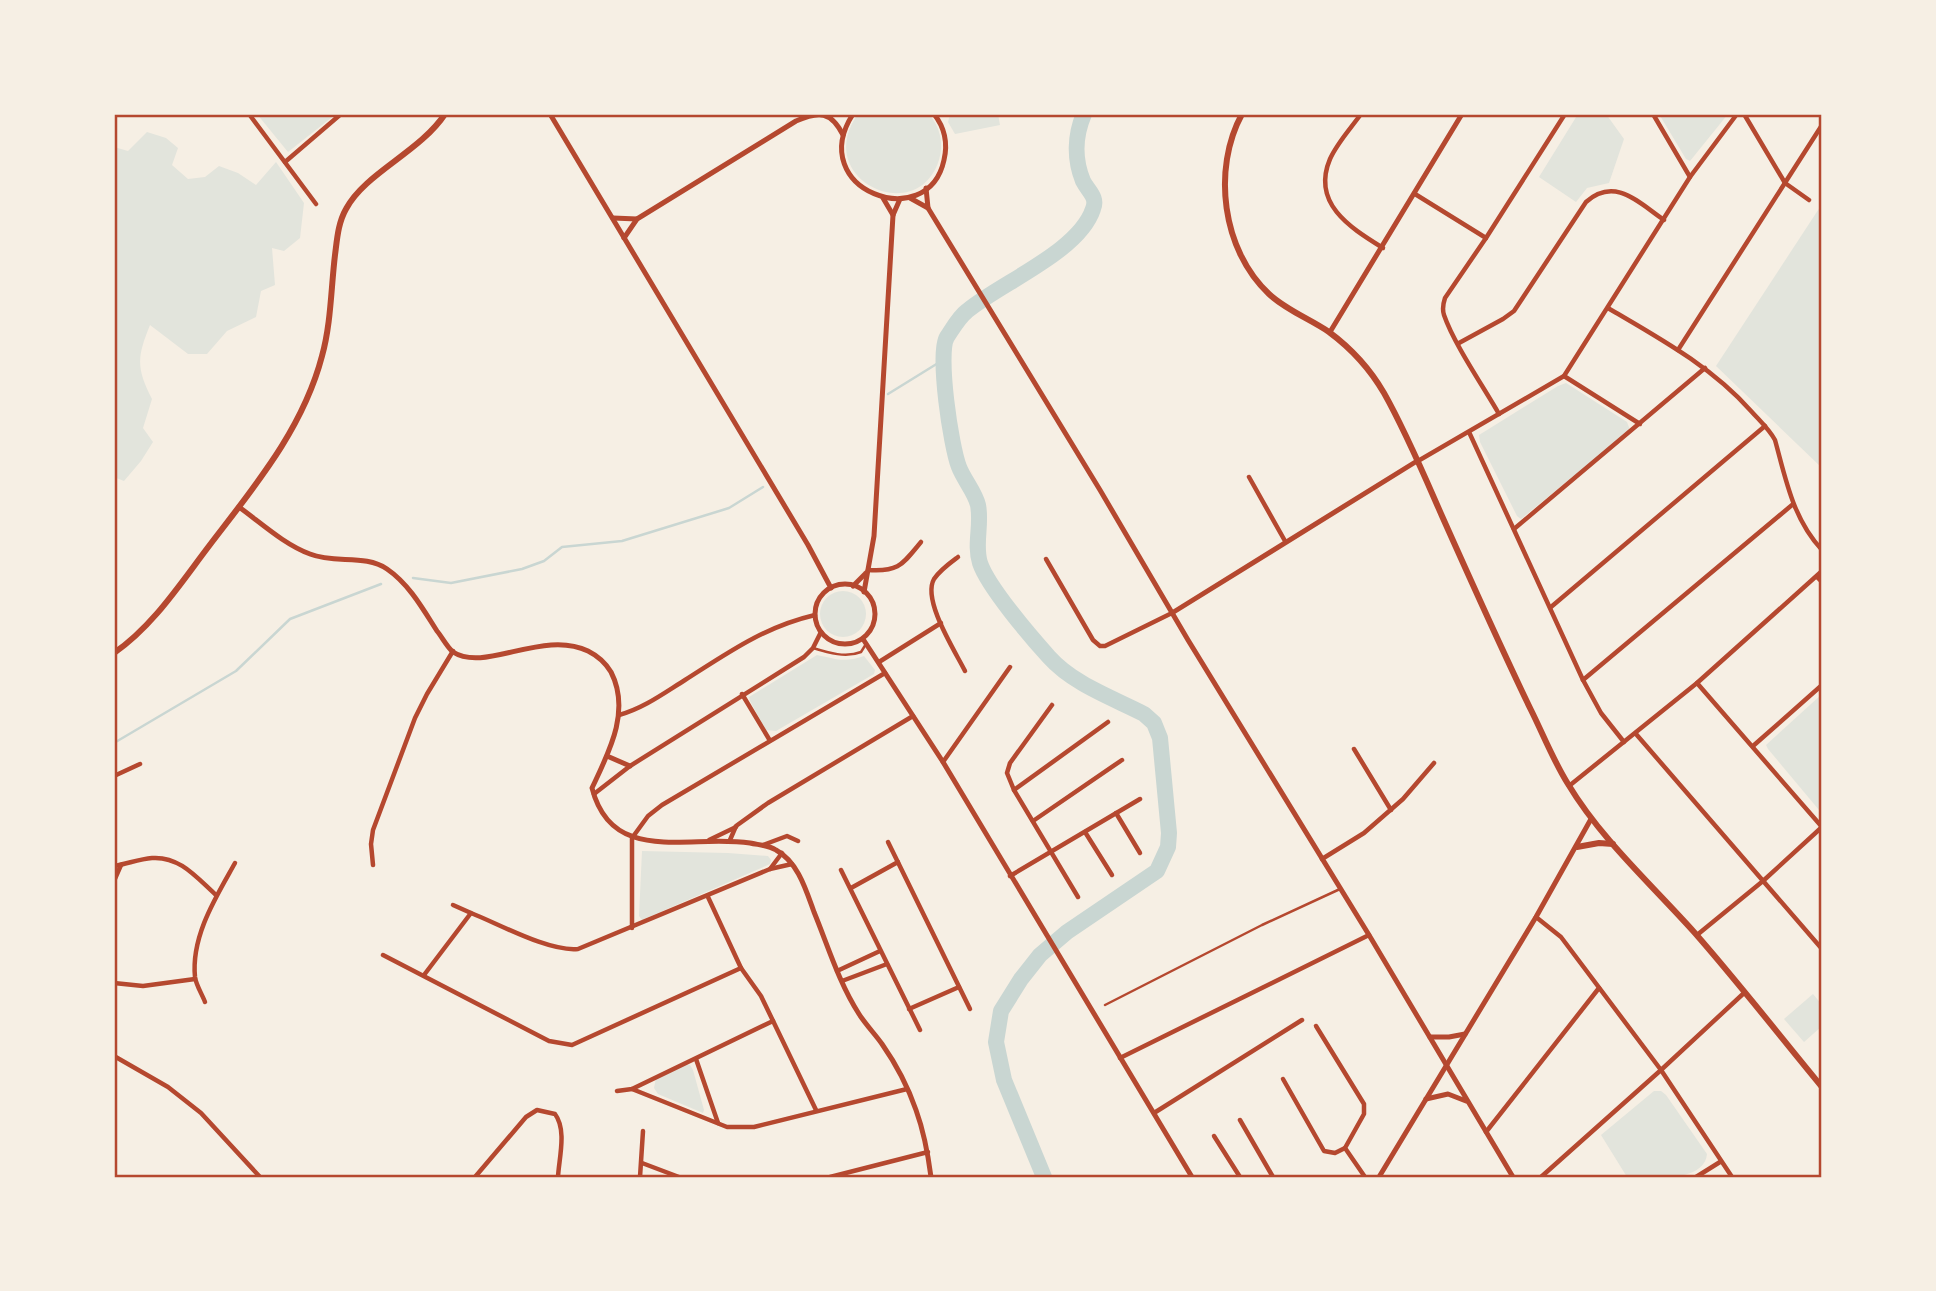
<svg xmlns="http://www.w3.org/2000/svg" width="1936" height="1291" font-family="'Sofia Sans Condensed',sans-serif">
	<style>
		.green { fill: #e2e4dc }
		.lines { fill: none; stroke-linecap: round; stroke-linejoin: round }
		.stream { stroke: #c9d6d2; stroke-width: 2.5 }
		.river { stroke: #c9d6d2; stroke-width: 16 }
		.service { stroke: #b5482f; stroke-width: 2.5 }
		.minor { stroke: #b5482f; stroke-width: 4.5 }
		.tertiary { stroke: #b5482f; stroke-width: 5 }
		.secondary { stroke: #b5482f; stroke-width: 6 }
		.neatline { fill: none; stroke: #b5482f; stroke-width: 2.5 }
	</style>
	<rect width="100%" height="100%" fill="#f6efe4"/>
	<g class="green">
		<path d="M257,114H336L288,152Z"/>
		<path d="M858,114H929C940,127 944,143 939,160C917,229 811,179 858,114Z"/>
		<path d="M957,114H998L1000,125L955,134L948,122L950,115Z"/>
		<path d="M1578,114H1606L1624,139L1609,183L1587,188L1576,202L1539,177Z"/>
		<path d="M1659,114H1728L1690,161L1686,159Z"/>
		<path d="M147,132L166,138L178,148L172,165L188,179L205,177L219,166L238,173L256,185L276,162L304,203L300,238L284,251L272,248L275,285L261,291L256,317L227,331L207,354H188L150,325C137,357 136,368 152,399L143,428L153,442L141,461L124,481L114,477V147L128,151Z"/>
		<path d="M1822,204V468L1716,366Z"/>
		<path d="M1566,383L1627,422L1630,430L1521,519L1517,516L1480,442L1479,435L1558,386Z"/>
		<circle cx="843" cy="614" r="23"/>
		<path d="M817,655C837,659 843,663 864,656L875,670L874,674L776,731L766,730L750,701L749,697Z"/>
		<path d="M1822,694V811L1819,810L1768,749L1766,745Z"/>
		<path d="M642,851L728,853L768,856L771,860L770,864L642,920L639,916Z"/>
		<path d="M1813,994L1822,1005V1026L1804,1042L1784,1019Z"/>
		<path d="M685,1064L690,1065L693,1070L704,1110L703,1113L658,1094L654,1088L656,1078Z"/>
		<path d="M1654,1091H1661L1666,1095L1707,1154C1704,1184 1648,1177 1627,1177L1601,1135Z"/>
	</g>
	<g class="lines">
		<g class="stream">
			<path d="M888,394L943,360"/>
			<path d="M413,578L451,583L522,569L544,561L562,547L622,541L729,508L763,487"/>
			<path d="M114,743L236,671L290,619L381,584"/>
		</g>
		<path class="river" d="M1044,1177L1004,1080L996,1042L1001,1011L1021,979L1040,955L1067,932L1157,871L1168,847L1169,833L1160,738L1154,723L1144,714C1113,698 1073,684 1049,657C1031,637 988,587 980,563C974,544 982,525 978,505C975,492 964,480 959,467C951,447 937,353 947,337C953,328 959,317 967,311C1000,283 1079,252 1093,209C1098,197 1088,191 1083,181C1074,159 1075,135 1084,114"/>
		<g class="service">
			<path d="M813,648C829,653 846,658 861,652L866,644"/>
			<path d="M1105,1005L1262,925L1340,889"/>
		</g>
		<g class="minor">
			<path d="M249,114L316,204"/>
			<path d="M1361,114C1351,128 1337,143 1330,159C1311,204 1351,228 1383,248"/>
			<path d="M1653,114L1690,177"/>
			<path d="M1744,114L1785,183L1809,200"/>
			<path d="M285,162L341,114"/>
			<path d="M1415,194L1486,238"/>
			<path d="M1608,308C1659,338 1711,366 1751,411C1760,421 1769,429 1775,440C1786,480 1793,519 1822,550"/>
			<path d="M1459,343L1503,319L1514,311L1586,202C1615,176 1639,203 1664,220"/>
			<path d="M1678,350L1822,125"/>
			<path d="M1564,376L1640,424"/>
			<path d="M1499,414C1483,386 1454,344 1444,315C1442,309 1443,304 1445,298L1486,238L1565,114"/>
			<path d="M1469,432L1583,680L1601,713L1624,742"/>
			<path d="M1418,461L1564,376L1690,177L1737,114"/>
			<path d="M1249,477L1285,541"/>
			<path d="M1514,529L1705,368"/>
			<path d="M958,557C950,563 940,570 934,579C922,600 955,651 965,671"/>
			<path d="M1046,559L1093,640L1100,646H1105L1172,613"/>
			<path d="M868,570C899,572 902,565 921,542"/>
			<path d="M1817,577L1822,582"/>
			<path d="M1551,607L1765,426"/>
			<path d="M879,662L941,623"/>
			<path d="M1583,680L1792,505"/>
			<path d="M1697,683L1822,827"/>
			<path d="M742,694L769,739"/>
			<path d="M1052,705L1010,763L1007,773L1014,790L1078,897"/>
			<path d="M619,715C644,708 664,693 685,680C729,652 764,627 815,615"/>
			<path d="M1636,734L1822,949"/>
			<path d="M1753,746L1822,685"/>
			<path d="M1354,749L1391,810"/>
			<path d="M943,762L1010,667"/>
			<path d="M114,776L140,764"/>
			<path d="M1569,786L1697,683L1822,571"/>
			<path d="M1014,790L1108,722"/>
			<path d="M594,794L630,766L804,657L813,648L821,632"/>
			<path d="M1116,813L1140,853"/>
			<path d="M1033,821L1122,760"/>
			<path d="M1085,832L1112,875"/>
			<path d="M709,840L736,827"/>
			<path d="M730,840L736,826L768,803L913,716"/>
			<path d="M888,842L970,1009"/>
			<path d="M763,845L787,836L798,841"/>
			<path d="M1322,859L1364,833L1403,799L1434,763"/>
			<path d="M373,865L371,844L373,830L415,718L427,694L453,651"/>
			<path d="M114,866C127,864 139,859 152,858C180,856 197,878 216,895"/>
			<path d="M770,869L782,853"/>
			<path d="M841,870L920,1030"/>
			<path d="M1010,876L1140,799"/>
			<path d="M114,881L121,865"/>
			<path d="M851,888L898,862"/>
			<path d="M708,897L741,968L761,996L816,1110"/>
			<path d="M453,905L471,913"/>
			<path d="M1536,917L1561,937L1661,1070L1732,1177"/>
			<path d="M632,928V838L648,816L662,805L885,673"/>
			<path d="M1697,935L1763,881L1822,827"/>
			<path d="M383,955L549,1041L572,1045L741,968"/>
			<path d="M837,971L880,951"/>
			<path d="M424,975L471,913C499,924 549,952 578,949L770,869L792,864"/>
			<path d="M842,981L887,964"/>
			<path d="M114,983L143,986L195,979"/>
			<path d="M205,1002C202,994 196,985 195,977C191,936 216,897 235,863"/>
			<path d="M909,1009L959,987"/>
			<path d="M1316,1026L1364,1104V1114L1345,1148L1365,1177"/>
			<path d="M114,1056L168,1087L201,1113L260,1177"/>
			<path d="M1120,1058L1369,935"/>
			<path d="M696,1059L718,1123"/>
			<path d="M1283,1079L1324,1151L1335,1153L1345,1148"/>
			<path d="M632,1089L727,1127H754L907,1089"/>
			<path d="M617,1091L632,1089L773,1021"/>
			<path d="M1154,1113L1302,1020"/>
			<path d="M1240,1120L1273,1177"/>
			<path d="M1486,1132L1599,988"/>
			<path d="M1214,1136L1240,1177"/>
			<path d="M642,1163L679,1177"/>
			<path d="M475,1177L526,1117L537,1110L555,1114C567,1130 559,1158 558,1177"/>
			<path d="M640,1177L643,1131"/>
			<path d="M830,1177L928,1152"/>
			<path d="M1541,1177L1661,1070L1744,993"/>
			<path d="M1696,1177L1720,1162"/>
		</g>
		<g class="tertiary">
			<path d="M550,114L808,545L831,588"/>
			<path d="M853,114C804,190 928,235 944,160C948,143 945,128 934,114"/>
			<path d="M926,188L928,208L1100,490L1188,640L1369,935L1513,1177"/>
			<path d="M883,198L893,215"/>
			<path d="M910,198L928,208"/>
			<path d="M613,218L637,219"/>
			<path d="M624,238L637,219L796,121C819,111 831,111 843,135"/>
			<path d="M1330,332L1462,114"/>
			<path d="M239,507C261,523 285,545 310,554C335,564 365,554 387,569C409,584 423,609 437,631C442,637 447,647 453,652C485,673 543,629 588,651C598,656 605,662 611,672C631,711 609,752 592,788C612,866 689,834 750,843C759,845 768,845 776,850C798,862 806,890 814,912C828,946 839,983 859,1014C866,1025 875,1034 882,1044C896,1064 908,1087 916,1110C924,1132 928,1154 931,1177"/>
			<circle cx="845" cy="614" r="30"/>
			<path d="M853,586L866,573"/>
			<path d="M864,592L874,536L893,215L900,199"/>
			<path d="M1172,613L1417,461"/>
			<path d="M863,639L943,762L1192,1177"/>
			<path d="M607,756L630,766"/>
			<path d="M1430,1037H1449L1465,1034"/>
			<path d="M1426,1099L1448,1094L1466,1101"/>
			<path d="M1379,1177L1536,917L1591,819"/>
		</g>
		<g class="secondary">
			<path d="M1242,114C1212,169 1222,250 1269,294C1286,310 1310,319 1329,332C1352,349 1370,369 1384,393C1406,432 1424,475 1442,516C1471,581 1500,646 1531,710C1543,734 1553,760 1568,784C1601,839 1651,884 1694,932C1738,982 1779,1035 1822,1087"/>
			<path d="M114,653C153,626 180,584 209,546C254,487 303,429 322,356C331,324 331,288 335,255C337,240 338,223 346,209C365,173 420,152 445,114"/>
			<path d="M1577,847L1599,843L1613,844"/>
		</g>
	</g>
	<rect width="1936" height="1291" fill="none" stroke="#f6efe4" stroke-width="231"/>
	<rect x="116" y="116" width="1704" height="1060" class="neatline"/>
</svg>
